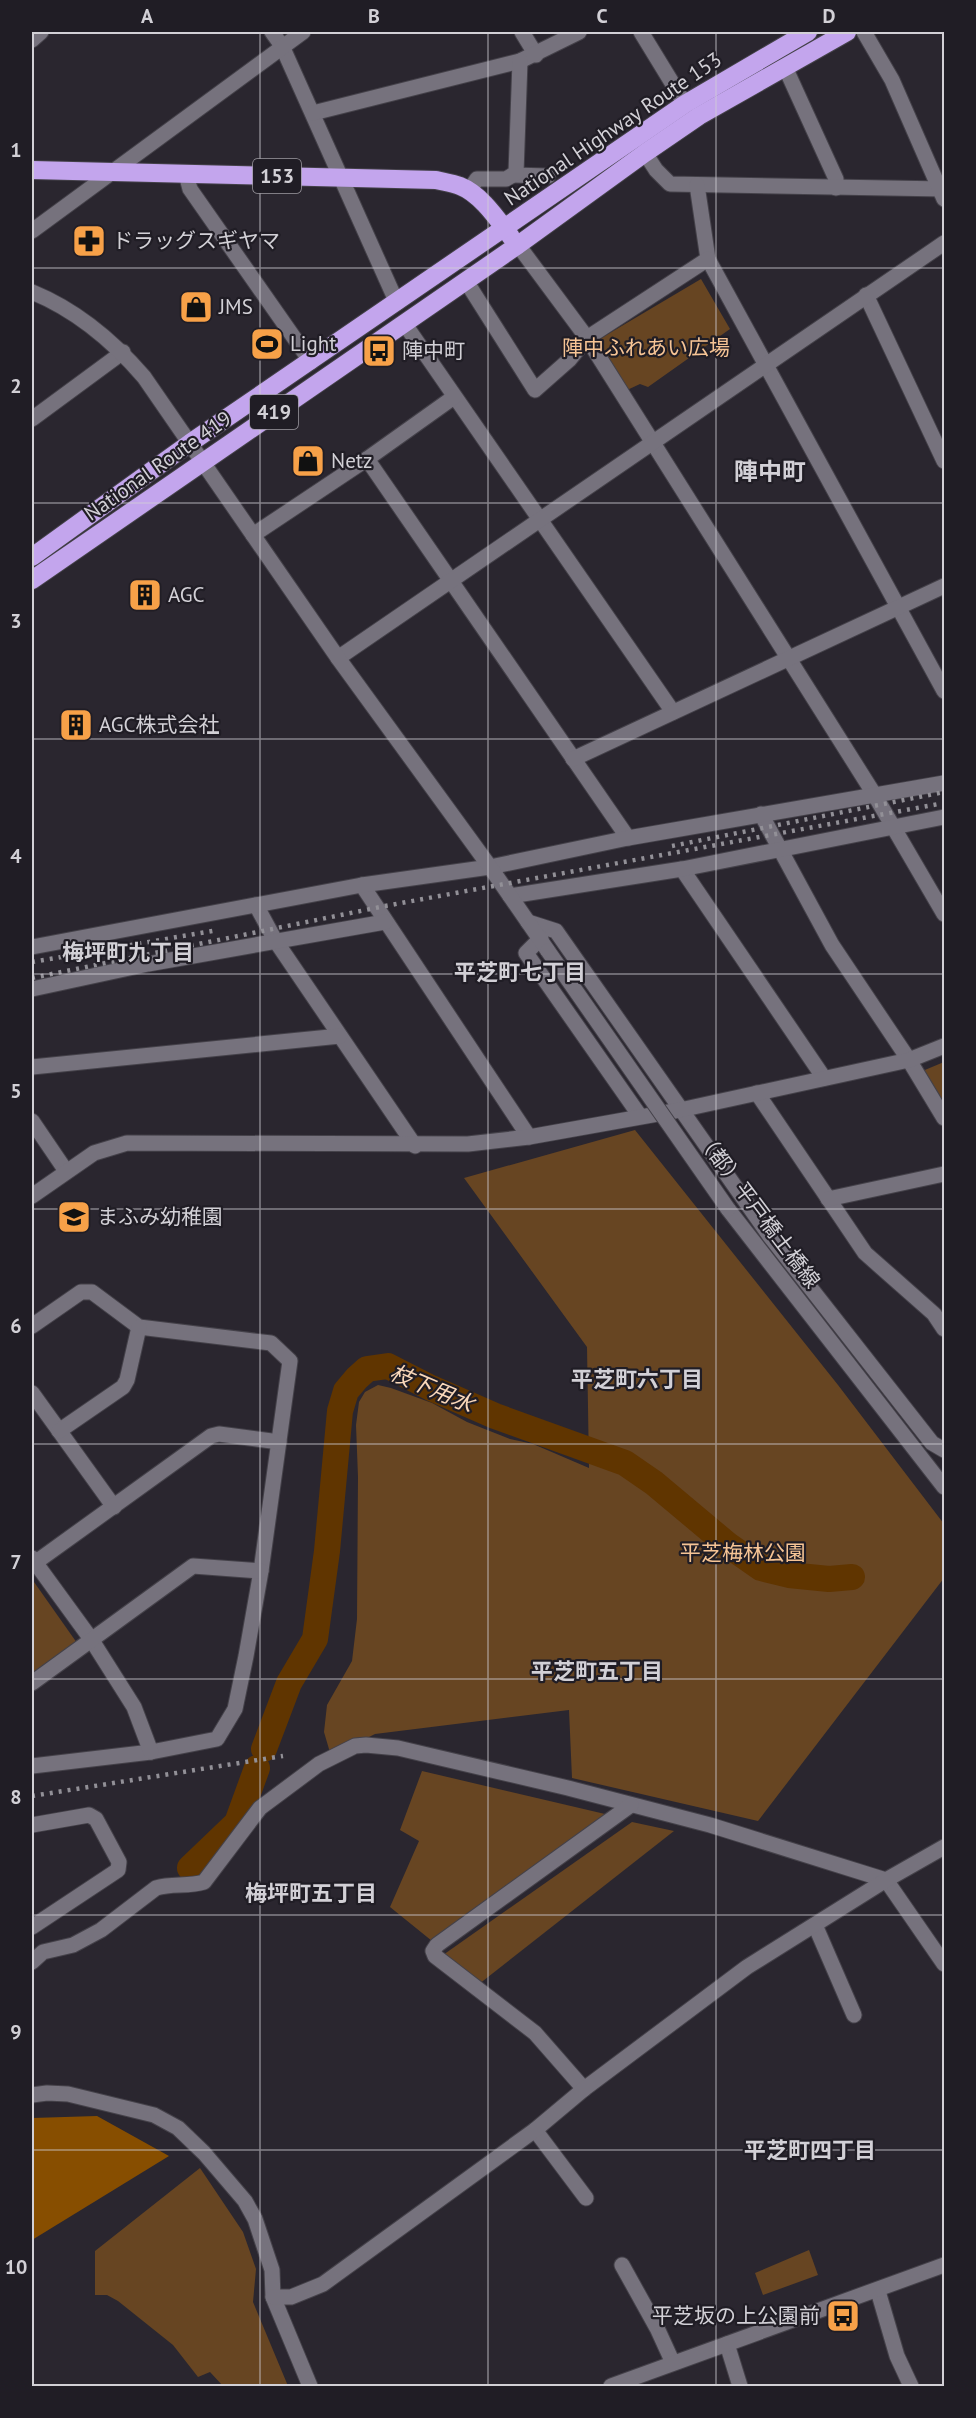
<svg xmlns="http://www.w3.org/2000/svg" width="976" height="2418" font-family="'PT Sans','Noto Sans JP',sans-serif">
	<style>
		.green { fill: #674522 }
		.forest { fill: #874e00 }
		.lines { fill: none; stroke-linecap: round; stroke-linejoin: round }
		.river { stroke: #603500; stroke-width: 26 }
		.street-casing { stroke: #444149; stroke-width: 17 }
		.secondary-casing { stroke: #444149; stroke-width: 17 }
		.highway-casing { stroke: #444149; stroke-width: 20 }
		.street { stroke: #76727d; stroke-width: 15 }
		.secondary { stroke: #76727d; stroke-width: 15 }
		.highway { stroke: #c3a5ed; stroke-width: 18 }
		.rail { stroke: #929097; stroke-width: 4.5; stroke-dasharray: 3 6; stroke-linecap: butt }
		.secondary-bridge-casing { stroke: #444149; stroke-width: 17; stroke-linecap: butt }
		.secondary-bridge { stroke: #76727d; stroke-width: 15 }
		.grid { fill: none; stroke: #d2d0d6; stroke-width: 1.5; stroke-opacity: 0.55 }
		.labels { text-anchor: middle; stroke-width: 4.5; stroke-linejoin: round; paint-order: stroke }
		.shield { fill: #201d25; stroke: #9d9aa1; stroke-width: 1.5 }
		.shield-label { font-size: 20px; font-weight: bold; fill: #d2d0d6 }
		.street-label { font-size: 21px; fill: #d2d0d6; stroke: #201d25 }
		.poi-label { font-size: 21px; fill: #d2d0d6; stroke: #201d25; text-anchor: start }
		.park-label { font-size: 21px; fill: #f6c495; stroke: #201d25 }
		.neighbourhood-label { font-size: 22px; font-weight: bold; fill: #d2d0d6; stroke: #201d25 }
		.water-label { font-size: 22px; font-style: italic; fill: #fad8ba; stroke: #201d25 }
		.quarter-label { font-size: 24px; font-weight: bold; fill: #d2d0d6; stroke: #201d25 }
		.neatline { fill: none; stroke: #d2d0d6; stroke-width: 2 }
		.grid-label { font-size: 20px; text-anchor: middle; font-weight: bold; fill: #d2d0d6 }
	</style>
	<rect width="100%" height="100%" fill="#2a262f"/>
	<g class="green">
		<path d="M701,279L730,329L648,387L640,384L625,391L593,343Z"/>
		<path d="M944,1062V1111L920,1072Z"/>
		<path d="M635,1130L838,1385L944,1524V1578L758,1821L572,1778L569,1710L375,1734L331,1756L324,1732L327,1705L352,1661L357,1619L358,1477L356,1425L359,1402L365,1392L378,1385L391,1388L432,1403L467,1422L510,1439L533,1444L589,1468L587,1347L464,1178Z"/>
		<path d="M32,1582H34L77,1643L32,1679Z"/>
		<path d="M422,1771L605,1814L432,1941L390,1907L419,1841L400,1830Z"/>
		<path d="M632,1822L674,1831L474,1988L443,1955Z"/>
		<path d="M200,2168L243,2232L256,2269L253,2302L288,2386H223L210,2372L198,2377L173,2345L118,2301L107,2295H95V2251Z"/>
		<path d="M809,2250L818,2275L763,2295L755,2273Z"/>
	</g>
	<path class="forest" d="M97,2116L169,2156L32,2240V2118Z"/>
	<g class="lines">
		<g class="river">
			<path d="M264,1749L289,1683L315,1639L327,1551L340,1411L346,1391L357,1378L367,1369L388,1366L431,1388L495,1416L625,1463L654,1483L728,1545L761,1568L789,1575L829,1579L852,1577"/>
			<path d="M190,1868L237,1823L257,1768"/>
		</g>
		<g class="street-casing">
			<g id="street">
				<path d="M272,32L282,46L397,303"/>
				<path d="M522,32L536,55"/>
				<path d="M641,32L685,104"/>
				<path d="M32,40L41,32"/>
				<path d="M785,67L836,179V188"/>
				<path d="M313,113L520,61L579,32"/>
				<path d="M645,153L656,170L670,184L944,189"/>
				<path d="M186,174L190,189L311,362"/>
				<path d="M513,175L548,176"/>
				<path d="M697,185L708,259L944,691"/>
				<path d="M469,191L477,179H506L516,173L520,61"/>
				<path d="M518,245L587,338L874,794L944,914"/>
				<path d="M466,281L535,390L569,360L587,338L708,259"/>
				<path d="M866,295L944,461"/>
				<path d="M404,323L673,712"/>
				<path d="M32,419L123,352"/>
				<path d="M367,459L628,838"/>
				<path d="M253,535L367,459L454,397"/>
				<path d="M338,658L944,243"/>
				<path d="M573,759L944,586"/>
				<path d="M761,814L832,945L909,1060L944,1118"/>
				<path d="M682,869L824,1078"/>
				<path d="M362,885L529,1137"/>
				<path d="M510,896L682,869L944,817"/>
				<path d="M256,905L275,940L415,1146"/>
				<path d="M528,922L556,931L769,1235L932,1443L944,1450"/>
				<path d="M541,938L526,953L640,1116"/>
				<path d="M32,947L362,885L490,867L628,838L944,783"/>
				<path d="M32,989L148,964L385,922"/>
				<path d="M32,1067L340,1036"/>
				<path d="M757,1093L865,1253L934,1314L944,1329"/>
				<path d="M32,1121L66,1171"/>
				<path d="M32,1196L94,1153L127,1143L468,1144L529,1137L680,1110L909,1060L944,1046"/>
				<path d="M828,1199L944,1174"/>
				<path d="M32,1326L81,1292H92L139,1327L271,1343L290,1361L261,1571L246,1656L235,1709L217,1739L151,1752L32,1766"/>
				<path d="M32,1393L114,1507"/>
				<path d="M59,1431L123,1387L127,1380L139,1327"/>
				<path d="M32,1558L91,1639L134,1707L151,1752"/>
				<path d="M32,1565L211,1436L219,1434L279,1442"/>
				<path d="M32,1683L193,1566L261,1571"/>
				<path d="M32,1825L89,1815L96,1819L119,1862L118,1870L32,1927"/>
				<path d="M815,1925L854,2015"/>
				<path d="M32,1962L43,1952L73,1945L101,1930L156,1888C172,1883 188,1887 204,1882L260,1808L319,1764L355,1746L366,1745L398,1748L568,1788L710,1825L886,1880L944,1964"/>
				<path d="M584,2089L535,2033L435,1956L433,1951L437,1945L631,1805"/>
				<path d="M32,2095L47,2093L68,2094L154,2115L178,2128L204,2153L245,2201L255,2219L272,2270L273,2297L310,2386"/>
				<path d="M535,2130L586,2198"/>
				<path d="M622,2265L657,2328L673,2363"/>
				<path d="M878,2291L897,2356L911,2386"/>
				<path d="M273,2297H291L323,2284L535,2130L584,2089L747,1967L886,1880L944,1847"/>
				<path d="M727,2344L740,2386"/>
			</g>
		</g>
		<g class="secondary-casing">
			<g id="secondary">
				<path d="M864,32L892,80L944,199"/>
				<path d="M32,231L303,32"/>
				<path d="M32,292C76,310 113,341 144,377L338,658L490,867L548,951"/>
				<path d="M728,1209L944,1487"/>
				<path d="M611,2386L944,2265"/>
			</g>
		</g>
		<g class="highway-casing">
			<g id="highway">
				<path d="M32,170L436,180C444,182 452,183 460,186C481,194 498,220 511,237"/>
				<path d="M32,557L190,443L685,104L808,32"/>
				<path d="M32,580L518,245L645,153L699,116L847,32"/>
			</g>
		</g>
		<use href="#street" class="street"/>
		<use href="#secondary" class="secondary"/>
		<use href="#highway" class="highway"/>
		<g class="rail">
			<path d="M672,846L944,792"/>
			<path d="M32,962L218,930"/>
			<path d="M32,978L385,906L944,803"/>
			<path d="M32,1796L283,1756"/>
		</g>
		<g class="secondary-bridge-casing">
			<path id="secondary-bridge" d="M548,951L728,1209"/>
		</g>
		<use href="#secondary-bridge" class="secondary-bridge"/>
	</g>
	<path class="grid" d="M260,32V2386M488,32V2386M716,32V2386M32,268H944M32,503H944M32,739H944M32,974H944M32,1209H944M32,1444H944M32,1679H944M32,1915H944M32,2150H944"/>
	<defs>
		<g id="pharmacy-square" transform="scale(1.725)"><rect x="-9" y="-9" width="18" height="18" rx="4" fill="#f7a148" stroke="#201d25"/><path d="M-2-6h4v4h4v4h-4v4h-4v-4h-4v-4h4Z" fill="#111"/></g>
		<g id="shop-square" transform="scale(1.725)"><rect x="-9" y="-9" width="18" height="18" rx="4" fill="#f7a148" stroke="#201d25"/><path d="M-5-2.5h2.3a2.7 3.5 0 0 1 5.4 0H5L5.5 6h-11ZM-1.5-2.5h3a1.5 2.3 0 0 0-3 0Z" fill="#111"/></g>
		<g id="stadium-square" transform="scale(1.725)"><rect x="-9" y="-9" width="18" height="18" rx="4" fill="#f7a148" stroke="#201d25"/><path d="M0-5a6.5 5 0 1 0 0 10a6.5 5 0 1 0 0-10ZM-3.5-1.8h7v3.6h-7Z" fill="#111"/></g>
		<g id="bus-square" transform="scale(1.725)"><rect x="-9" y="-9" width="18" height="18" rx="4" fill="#f7a148" stroke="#201d25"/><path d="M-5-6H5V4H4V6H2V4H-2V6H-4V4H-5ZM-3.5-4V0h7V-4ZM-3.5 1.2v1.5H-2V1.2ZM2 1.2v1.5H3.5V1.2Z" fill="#111"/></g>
		<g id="building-square" transform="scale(1.725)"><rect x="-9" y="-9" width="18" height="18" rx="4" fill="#f7a148" stroke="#201d25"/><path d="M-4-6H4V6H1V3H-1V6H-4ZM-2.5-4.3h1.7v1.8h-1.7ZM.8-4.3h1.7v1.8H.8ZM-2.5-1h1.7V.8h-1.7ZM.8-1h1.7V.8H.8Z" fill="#111"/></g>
		<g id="school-square" transform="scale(1.725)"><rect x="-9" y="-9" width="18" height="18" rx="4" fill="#f7a148" stroke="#201d25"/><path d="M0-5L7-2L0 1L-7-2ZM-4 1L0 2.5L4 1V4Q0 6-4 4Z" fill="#111"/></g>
	</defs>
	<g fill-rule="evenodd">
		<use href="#pharmacy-square" x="89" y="241"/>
		<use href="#shop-square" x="196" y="307"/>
		<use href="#stadium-square" x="267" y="344"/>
		<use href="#bus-square" x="379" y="351"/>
		<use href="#shop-square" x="308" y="461"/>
		<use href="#building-square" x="145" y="595"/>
		<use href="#building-square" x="76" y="725"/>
		<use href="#school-square" x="74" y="1217"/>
		<use href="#bus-square" x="843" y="2316"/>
	</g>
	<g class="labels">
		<g class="shield">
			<rect x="253" y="159" width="48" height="34" rx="4.5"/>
			<rect x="250" y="395" width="48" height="34" rx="4.5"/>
		</g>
		<g class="shield-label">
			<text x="277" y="183">153</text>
			<text x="274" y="419">419</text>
		</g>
		<g class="street-label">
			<text transform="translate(613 129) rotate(-34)" y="7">National Highway Route 153</text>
			<text transform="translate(158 466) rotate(-35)" y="7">National Route 419</text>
			<text transform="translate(758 1210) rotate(53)" y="7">（都）平戸橋土橋線</text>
		</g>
		<g class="poi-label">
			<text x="112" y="248">ドラッグスギヤマ</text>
			<text x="219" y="314">JMS</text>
			<text x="290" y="351">Light</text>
			<text x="402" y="358">陣中町</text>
			<text x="331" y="468">Netz</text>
			<text x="168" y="602">AGC</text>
			<text x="99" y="732">AGC株式会社</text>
			<text x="97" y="1224">まふみ幼稚園</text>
			<text x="820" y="2323" text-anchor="end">平芝坂の上公園前</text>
		</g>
		<g class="park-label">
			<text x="646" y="355">陣中ふれあい広場</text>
			<text x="743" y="1560">平芝梅林公園</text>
		</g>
		<g class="neighbourhood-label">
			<text x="128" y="960">梅坪町九丁目</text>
			<text x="520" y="980">平芝町七丁目</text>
			<text x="637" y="1387">平芝町六丁目</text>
			<text x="597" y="1679">平芝町五丁目</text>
			<text x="311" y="1901">梅坪町五丁目</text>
			<text x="810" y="2158">平芝町四丁目</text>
		</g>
		<g class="water-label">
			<text transform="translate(432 1388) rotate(23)" y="8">枝下用水</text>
		</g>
		<g class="quarter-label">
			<text x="770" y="480">陣中町</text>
		</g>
	</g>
	<rect width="976" height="2418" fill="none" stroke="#201d25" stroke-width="66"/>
	<rect x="33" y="33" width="910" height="2352" class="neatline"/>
	<g class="grid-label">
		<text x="147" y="23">A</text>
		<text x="374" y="23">B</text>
		<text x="602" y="23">C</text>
		<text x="829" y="23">D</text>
		<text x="16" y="157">1</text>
		<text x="16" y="393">2</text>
		<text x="16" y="628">3</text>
		<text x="16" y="863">4</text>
		<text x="16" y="1098">5</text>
		<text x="16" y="1333">6</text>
		<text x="16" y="1569">7</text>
		<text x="16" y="1804">8</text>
		<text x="16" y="2039">9</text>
		<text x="16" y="2274">10</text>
	</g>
</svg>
